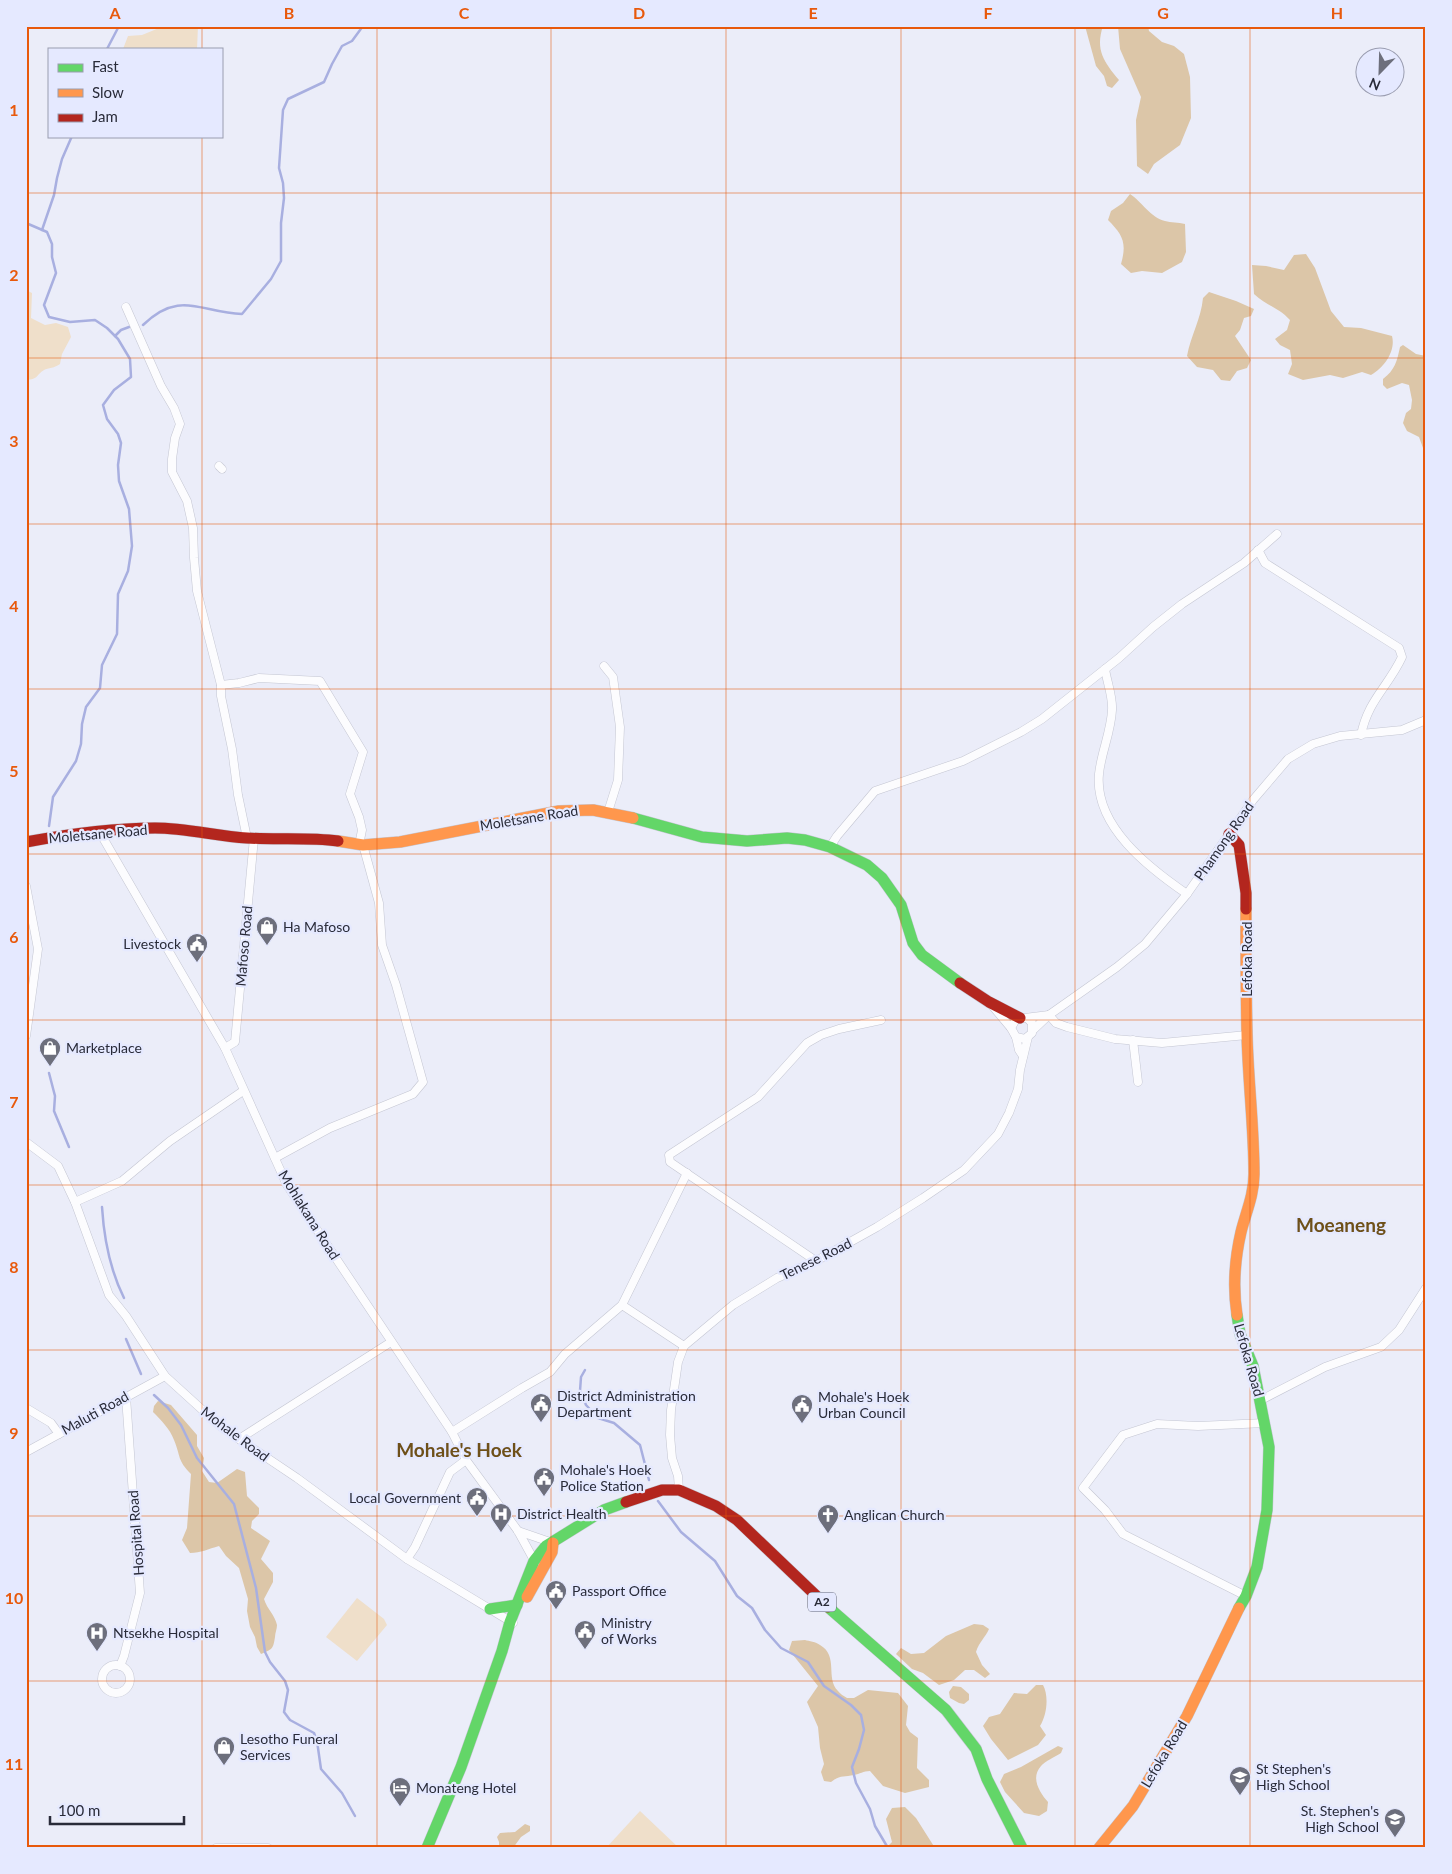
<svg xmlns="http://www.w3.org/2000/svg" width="1452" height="1874" font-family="Lato,sans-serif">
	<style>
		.green { fill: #efdfca }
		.forest { fill: #dcc6a8 }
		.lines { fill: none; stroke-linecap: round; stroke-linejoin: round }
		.stream { stroke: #a8afe0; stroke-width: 2.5 }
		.street-casing { stroke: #c4c6d2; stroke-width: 9 }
		.fast-casing { stroke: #c4c6d2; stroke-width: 12 }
		.slow-casing { stroke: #c4c6d2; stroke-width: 12 }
		.jam-casing { stroke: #c4c6d2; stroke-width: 12 }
		.street { stroke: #fcfcfe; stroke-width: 8 }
		.fast { stroke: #63d668; stroke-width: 11 }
		.slow { stroke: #ff974d; stroke-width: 11 }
		.jam { stroke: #b3261e; stroke-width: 11 }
		.grid { fill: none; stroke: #e8590c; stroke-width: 1; stroke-opacity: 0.55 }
		.labels { text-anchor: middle; stroke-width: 4.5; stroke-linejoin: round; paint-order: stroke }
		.shield { fill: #e5e9ff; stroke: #616474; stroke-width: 1 }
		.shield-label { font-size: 12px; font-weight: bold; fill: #292b39 }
		.street-label { font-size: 14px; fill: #292b39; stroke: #e5e9ff }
		.poi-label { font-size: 14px; fill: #292b39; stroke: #e5e9ff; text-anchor: start }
		.district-label { font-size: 19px; font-weight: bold; fill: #6e501a; stroke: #e5e9ff }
		.neatline { fill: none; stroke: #e8590c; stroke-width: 2 }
		.grid-label { font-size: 16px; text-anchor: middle; font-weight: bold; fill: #e8590c }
	</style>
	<rect width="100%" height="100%" fill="#ebedf9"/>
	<g class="green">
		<path d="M164,26H198L197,49H123L128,36L142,35Z"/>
		<path d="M26,290L32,293L31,318L45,325L56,323L68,327L71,337L62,354L60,364C55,368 48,368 44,370C36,375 39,379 26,380Z"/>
		<path d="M357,1598L384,1619L387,1625L357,1661L326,1637Z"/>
		<path d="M640,1811L679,1848H606Z"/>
	</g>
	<g class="forest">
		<path d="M1085,26H1103C1095,50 1104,62 1119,80L1112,88L1107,86L1104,76L1096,66Z"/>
		<path d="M1118,26H1148L1149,31L1162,42L1174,46L1184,54L1190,77L1191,118L1180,145L1154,164L1148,174L1137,166L1136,120L1141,97L1120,49Z"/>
		<path d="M1130,194C1141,201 1151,218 1165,221C1171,223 1178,222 1185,224L1186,252L1182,262L1162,273L1142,271L1131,273L1121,264C1127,243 1123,235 1108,220L1111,211L1123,203Z"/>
		<path d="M1306,254L1315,268L1331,311L1344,327L1361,328L1392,336C1396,351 1384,368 1371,375L1362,372L1343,378L1330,375L1303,380L1288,374L1292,364L1290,350L1280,345L1275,339L1287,330L1290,320C1278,307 1267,306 1254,294L1252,265L1266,266L1284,270L1294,255Z"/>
		<path d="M1209,292L1236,301L1254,309L1251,316L1244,318L1240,330L1235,336L1251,360L1247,368L1237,371L1230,381L1221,380L1213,370L1197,367L1187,356C1191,335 1201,319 1203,298Z"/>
		<path d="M1403,345L1416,354L1426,356V450L1423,448L1419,437L1407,431L1403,423L1406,413L1411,409L1412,400L1409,385L1402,383L1387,389L1383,385V379C1395,370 1397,361 1400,347Z"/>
		<path d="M158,1401L171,1405L197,1435V1446L204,1458L202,1471L209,1482L217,1483L237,1469L245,1472L247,1496L259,1508V1514L252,1521L251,1528L270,1541L261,1559L273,1573V1582L264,1599C267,1609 275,1615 277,1625C277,1629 275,1633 275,1637C273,1650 272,1649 261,1654L257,1647L255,1637L250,1627L247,1611L248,1599L239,1568L226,1556L219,1546C208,1549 201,1553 190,1553L182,1540L187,1528L191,1474C177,1460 181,1457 174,1440C170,1429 161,1420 153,1412L154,1406Z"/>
		<path d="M974,1624L983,1625L989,1629C985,1638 979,1642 976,1652L982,1665L990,1674L985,1678L974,1670H965L954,1680L939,1685L923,1673L912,1669L896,1654L901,1648L911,1654L924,1653L946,1636Z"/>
		<path d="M805,1640C809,1641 816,1642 820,1645C839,1656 825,1678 838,1691C840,1694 844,1696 847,1698H854L868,1690L898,1693L908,1706L906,1725L910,1732L918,1738L917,1768L929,1780V1787L905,1793L883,1786L870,1771C863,1771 860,1774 854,1775C844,1777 840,1775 831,1782L824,1781L821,1772L824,1764L820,1748L818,1727L807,1702L818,1686L789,1650L792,1641Z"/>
		<path d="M1036,1685H1043C1049,1696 1047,1715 1040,1726L1046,1735L1038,1745L1008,1760L991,1739L983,1726L989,1717L1000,1714L1014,1693L1027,1694Z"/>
		<path d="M953,1686L961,1687L969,1694V1700L964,1704L959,1703L950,1698L949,1692Z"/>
		<path d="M1058,1746L1063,1748L1061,1753C1055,1757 1045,1761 1041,1766C1030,1778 1040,1793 1048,1802L1047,1811L1039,1816L1024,1813L1005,1792L1000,1782L1004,1774L1021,1767Z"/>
		<path d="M905,1807L916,1818L935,1848H886L892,1842L886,1819L892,1808Z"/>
		<path d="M525,1824L530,1826V1831L521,1837L513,1848H499V1842L497,1837L500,1833L515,1832Z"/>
	</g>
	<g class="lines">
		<g class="stream">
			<path d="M107,49L119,26"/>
			<path d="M26,223L47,232L52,244V257L56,273L44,305L49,317L70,322L95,320L107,328L118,339L130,359L131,377L114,390L103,405L107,419L118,434L121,443L118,465L119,481L129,509L132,546L128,571L118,594L117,634L102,665L100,688L86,707L82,724L81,744L76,761L53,797L49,826"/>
			<path d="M42,230L54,195L57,178L62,159L72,136"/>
			<path d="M143,325C180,289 201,313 242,314L271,279L281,261V223L284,198L283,183L279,168L283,110L288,99L324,82L332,64L342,46L352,41L363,26"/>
			<path d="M115,336L121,330L129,327"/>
			<path d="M49,1073L55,1096L54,1111L69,1147"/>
			<path d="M102,1207C104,1239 110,1270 124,1298"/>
			<path d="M126,1339L141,1374"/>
			<path d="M585,1370L581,1377L580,1391L586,1405L598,1418L614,1423L640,1445L649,1480"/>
			<path d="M154,1395L168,1408L181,1425L197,1458L234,1504L256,1588L265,1652L270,1662L285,1681L288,1690L284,1712L290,1720L314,1733L317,1741L321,1769L342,1793L355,1816"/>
			<path d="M658,1501L681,1532L715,1561L737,1596L752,1608L765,1630L781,1648L808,1662L824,1686L851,1705L861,1715L864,1730L859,1749L852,1767L856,1783L870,1809L875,1826L888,1848"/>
		</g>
		<g class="street-casing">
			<g id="street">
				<path d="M126,307L161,386L174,408L180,424L175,438L172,459V472L187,501L193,528L194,558L197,591L221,685V696L232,749L238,795L247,838"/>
				<path d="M219,466L222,469"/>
				<path d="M1258,550L1265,563L1399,648L1402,657C1388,687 1368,700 1361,735"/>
				<path d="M604,666L613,677L620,727L618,780L608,812"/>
				<path d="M1105,669C1107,682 1113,697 1112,710C1111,732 1101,753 1099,774C1094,826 1149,868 1187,894"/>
				<path d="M221,685L239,683L259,678L320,681L363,752L350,794L359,817L362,830L359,845"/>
				<path d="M99,831L225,1048L287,1185L452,1432L466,1460L518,1531L535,1562"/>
				<path d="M830,847L837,836L875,791L963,761L1021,732L1042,719L1119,658L1153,627L1182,604L1244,563L1277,534"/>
				<path d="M26,886L38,949L26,1036"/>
				<path d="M990,1003L1011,1028"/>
				<path d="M1049,1015L1056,1023L1067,1027L1115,1039L1162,1043L1247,1035"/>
				<path d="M1027,1018L1032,1023V1033L1025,1039L1016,1037L1011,1028L1016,1019L1049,1015"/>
				<path d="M1033,1030L1049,1015L1117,967L1145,944L1187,894L1253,800L1288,759L1313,744L1340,736L1402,730L1426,720"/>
				<path d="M1016,1037L1019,1050L1023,1056"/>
				<path d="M1133,1040L1138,1082"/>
				<path d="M225,1048L235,1042L254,838"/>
				<path d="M26,1142L58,1166L75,1202L109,1295L126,1316L165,1376L219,1425L239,1439L297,1478L407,1559L513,1623"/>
				<path d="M275,1158L330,1128L413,1094L423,1082L396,985L382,945L379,903L363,845"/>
				<path d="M75,1202L122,1181L170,1141L243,1091"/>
				<path d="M816,1261L670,1162L669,1155L758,1097L807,1043L821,1035L839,1029L881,1020"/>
				<path d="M622,1305L684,1346"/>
				<path d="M1261,1400L1325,1367L1381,1347L1399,1330L1426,1288"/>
				<path d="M26,1408L51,1423L59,1434"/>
				<path d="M452,1432L522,1388L550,1372L565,1354L622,1305L687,1173"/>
				<path d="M239,1439L391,1342"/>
				<path d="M26,1452L165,1376"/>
				<path d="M679,1490L678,1476L672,1458L670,1435L671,1410L678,1362L684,1346L733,1305L777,1278L816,1261L877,1227L923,1198L964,1170L998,1134L1009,1113L1018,1089L1020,1070L1028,1037"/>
				<path d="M518,1531L553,1543"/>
				<path d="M407,1559L415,1547L450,1472L466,1460"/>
				<path d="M1246,1596L1123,1534L1105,1510L1083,1488L1123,1435L1157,1424L1198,1426L1265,1423"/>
				<circle cx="116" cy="1679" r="14"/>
				<path d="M120,1666L124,1656L140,1593L126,1397"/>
				<path d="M216,1848H268"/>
			</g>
		</g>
		<g class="fast-casing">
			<g id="fast">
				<path d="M633,818L702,837L747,841L787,838L805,840L830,847L867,865L882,878L901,905L913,943L922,955L960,983"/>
				<path d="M1237,1315L1240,1334L1253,1366L1269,1447L1267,1510L1257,1567L1246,1596L1239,1608"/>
				<path d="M828,1607L946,1710L976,1749L987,1779L1022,1848"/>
				<path d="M490,1609L517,1605"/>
				<path d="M427,1848L461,1767L502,1651L510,1622L534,1561L546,1546L604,1510L626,1502"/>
			</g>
		</g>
		<g class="slow-casing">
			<g id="slow">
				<path d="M338,841L363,845L400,842L559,811L593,810L633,818"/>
				<path d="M1237,1315C1233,1289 1235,1258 1241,1232C1246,1212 1254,1195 1254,1174C1254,1127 1248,1080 1247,1034C1246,992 1246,950 1246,909"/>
				<path d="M527,1597L552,1552L553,1543"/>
				<path d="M1099,1848L1133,1806L1187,1716L1239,1608"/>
			</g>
		</g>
		<g class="jam-casing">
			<g id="jam">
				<path d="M1229,834L1239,845L1246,893V909"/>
				<path d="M26,842C69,834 112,828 155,828C186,828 216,836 247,838C277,840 308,837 338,841"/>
				<path d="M960,983L989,1002L1020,1018"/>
				<path d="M626,1502L662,1490H679L716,1506L737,1520L828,1607"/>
			</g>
		</g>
		<use href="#street" class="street"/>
		<use href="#fast" class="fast"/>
		<use href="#slow" class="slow"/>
		<use href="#jam" class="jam"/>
	</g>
	<path class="grid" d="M202,26V49M377,26V1848M551,26V1848M726,26V1848M901,26V1848M1075,26V1848M1250,26V1848M202,136V1848M26,193H1426M26,358H1426M26,524H1426M26,689H1426M26,854H1426M26,1020H1426M26,1185H1426M26,1350H1426M26,1516H1426M26,1681H1426"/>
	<defs>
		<g id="shop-pin" transform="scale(1.125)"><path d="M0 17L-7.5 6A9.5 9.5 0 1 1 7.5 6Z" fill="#6d6f7c" stroke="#e5e9ff"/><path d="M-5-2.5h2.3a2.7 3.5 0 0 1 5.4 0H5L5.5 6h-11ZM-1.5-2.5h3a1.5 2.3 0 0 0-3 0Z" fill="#fff"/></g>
		<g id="civic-pin" transform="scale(1.125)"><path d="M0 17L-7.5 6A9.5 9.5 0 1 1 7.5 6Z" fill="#6d6f7c" stroke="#e5e9ff"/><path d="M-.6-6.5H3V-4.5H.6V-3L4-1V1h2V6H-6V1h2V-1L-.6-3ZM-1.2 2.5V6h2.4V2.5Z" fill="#fff"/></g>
		<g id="hospital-pin" transform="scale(1.125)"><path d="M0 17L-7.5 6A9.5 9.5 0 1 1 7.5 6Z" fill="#6d6f7c" stroke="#e5e9ff"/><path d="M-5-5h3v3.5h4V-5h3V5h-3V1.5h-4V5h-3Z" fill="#fff"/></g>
		<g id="church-pin" transform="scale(1.125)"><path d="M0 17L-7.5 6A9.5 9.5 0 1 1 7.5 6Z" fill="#6d6f7c" stroke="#e5e9ff"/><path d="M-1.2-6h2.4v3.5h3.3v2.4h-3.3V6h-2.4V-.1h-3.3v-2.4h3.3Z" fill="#fff"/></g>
		<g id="school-pin" transform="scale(1.125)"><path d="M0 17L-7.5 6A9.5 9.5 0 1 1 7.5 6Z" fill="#6d6f7c" stroke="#e5e9ff"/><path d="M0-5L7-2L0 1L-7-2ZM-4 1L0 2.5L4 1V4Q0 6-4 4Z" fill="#fff"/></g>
		<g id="hotel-pin" transform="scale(1.125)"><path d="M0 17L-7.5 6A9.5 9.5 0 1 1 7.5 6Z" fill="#6d6f7c" stroke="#e5e9ff"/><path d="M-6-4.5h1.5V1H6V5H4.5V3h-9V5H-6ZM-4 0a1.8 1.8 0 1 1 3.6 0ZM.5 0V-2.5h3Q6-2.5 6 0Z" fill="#fff"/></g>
	</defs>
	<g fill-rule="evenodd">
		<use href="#shop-pin" x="267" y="927"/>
		<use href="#civic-pin" x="197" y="944"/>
		<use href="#shop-pin" x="50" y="1048"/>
		<use href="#civic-pin" x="541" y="1404"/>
		<use href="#civic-pin" x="802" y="1405"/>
		<use href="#civic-pin" x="544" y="1478"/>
		<use href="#civic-pin" x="477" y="1498"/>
		<use href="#hospital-pin" x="501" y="1514"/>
		<use href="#church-pin" x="828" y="1515"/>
		<use href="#civic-pin" x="556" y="1591"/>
		<use href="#civic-pin" x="585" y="1631"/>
		<use href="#hospital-pin" x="97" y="1633"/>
		<use href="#shop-pin" x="224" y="1747"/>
		<use href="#school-pin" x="1240" y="1777"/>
		<use href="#hotel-pin" x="400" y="1788"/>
		<use href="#school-pin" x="1395" y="1819"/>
	</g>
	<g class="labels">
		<rect class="shield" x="808" y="1592.5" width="28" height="19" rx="4"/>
		<g class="shield-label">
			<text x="822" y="1606">A2</text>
		</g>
		<g class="street-label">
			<text transform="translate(529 818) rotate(-9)" y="5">Moletsane Road</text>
			<text transform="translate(98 834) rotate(-5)" y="5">Moletsane Road</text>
			<text transform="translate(1224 841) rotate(-55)" y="5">Phamong Road</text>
			<text transform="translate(244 946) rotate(-85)" y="5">Mafoso Road</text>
			<text transform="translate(1247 959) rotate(-90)" y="5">Lefoka Road</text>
			<text transform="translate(309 1215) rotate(58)" y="5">Mohlakana Road</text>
			<text transform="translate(816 1259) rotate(-26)" y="5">Tenese Road</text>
			<text transform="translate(1249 1360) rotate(74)" y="5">Lefoka Road</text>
			<text transform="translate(95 1413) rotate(-29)" y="5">Maluti Road</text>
			<text transform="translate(235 1434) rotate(37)" y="5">Mohale Road</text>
			<text transform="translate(136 1533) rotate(-94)" y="5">Hospital Road</text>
			<text transform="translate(1164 1754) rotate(-59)" y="5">Lefoka Road</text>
		</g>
		<g class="poi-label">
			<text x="283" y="932">Ha Mafoso</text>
			<text x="181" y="949" text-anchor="end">Livestock</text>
			<text x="66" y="1053">Marketplace</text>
			<text x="557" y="1401">District Administration<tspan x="557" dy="16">Department</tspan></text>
			<text x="818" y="1402">Mohale's Hoek<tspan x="818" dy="16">Urban Council</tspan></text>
			<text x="560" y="1475">Mohale's Hoek<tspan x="560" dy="16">Police Station</tspan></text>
			<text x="461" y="1503" text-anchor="end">Local Government</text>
			<text x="517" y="1519">District Health</text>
			<text x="844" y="1520">Anglican Church</text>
			<text x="572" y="1596">Passport Office</text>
			<text x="601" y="1628">Ministry<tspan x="601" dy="16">of Works</tspan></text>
			<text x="113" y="1638">Ntsekhe Hospital</text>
			<text x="240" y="1744">Lesotho Funeral<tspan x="240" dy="16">Services</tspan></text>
			<text x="1256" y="1774">St Stephen's<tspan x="1256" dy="16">High School</tspan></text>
			<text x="416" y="1793">Monateng Hotel</text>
			<text x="1379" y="1816" text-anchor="end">St. Stephen's<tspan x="1379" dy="16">High School</tspan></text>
		</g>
		<g class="district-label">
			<text x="1341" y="1232">Moeaneng</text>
			<text x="459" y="1457">Mohale's Hoek</text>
		</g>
	</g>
	<rect width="1452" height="1874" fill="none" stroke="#e5e9ff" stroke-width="55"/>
	<rect x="48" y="48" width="175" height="90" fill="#e5e9ff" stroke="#9a9db0"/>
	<rect x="58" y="64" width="25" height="8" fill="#63d668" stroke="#9a9db0"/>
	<text x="92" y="72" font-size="15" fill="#292b39">Fast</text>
	<rect x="58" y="89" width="25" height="8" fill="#ff974d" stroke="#9a9db0"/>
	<text x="92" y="98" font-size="15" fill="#292b39">Slow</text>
	<rect x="58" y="114" width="25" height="8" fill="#b3261e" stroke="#9a9db0"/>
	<text x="92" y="122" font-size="15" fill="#292b39">Jam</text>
	<g transform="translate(1380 72) rotate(203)"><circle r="24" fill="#e5e9ff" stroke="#9a9db0"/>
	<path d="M0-4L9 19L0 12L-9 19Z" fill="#6d6f7c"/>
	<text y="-8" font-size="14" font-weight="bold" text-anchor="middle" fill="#292b39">N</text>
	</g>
	<path d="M50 1816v8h134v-8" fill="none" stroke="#292b39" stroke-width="2.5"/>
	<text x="58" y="1816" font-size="15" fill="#292b39" stroke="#e5e9ff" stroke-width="4" paint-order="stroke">100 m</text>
	<rect x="28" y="28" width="1396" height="1818" class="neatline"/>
	<g class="grid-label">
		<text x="115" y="19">A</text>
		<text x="289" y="19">B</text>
		<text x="464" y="19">C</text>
		<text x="639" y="19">D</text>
		<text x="813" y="19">E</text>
		<text x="988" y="19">F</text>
		<text x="1163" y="19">G</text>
		<text x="1337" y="19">H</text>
		<text x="14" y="116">1</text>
		<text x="14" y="281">2</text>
		<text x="14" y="447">3</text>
		<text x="14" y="612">4</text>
		<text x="14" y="777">5</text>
		<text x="14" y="943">6</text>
		<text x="14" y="1108">7</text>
		<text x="14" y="1273">8</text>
		<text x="14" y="1439">9</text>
		<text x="14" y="1604">10</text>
		<text x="14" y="1770">11</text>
	</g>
</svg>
